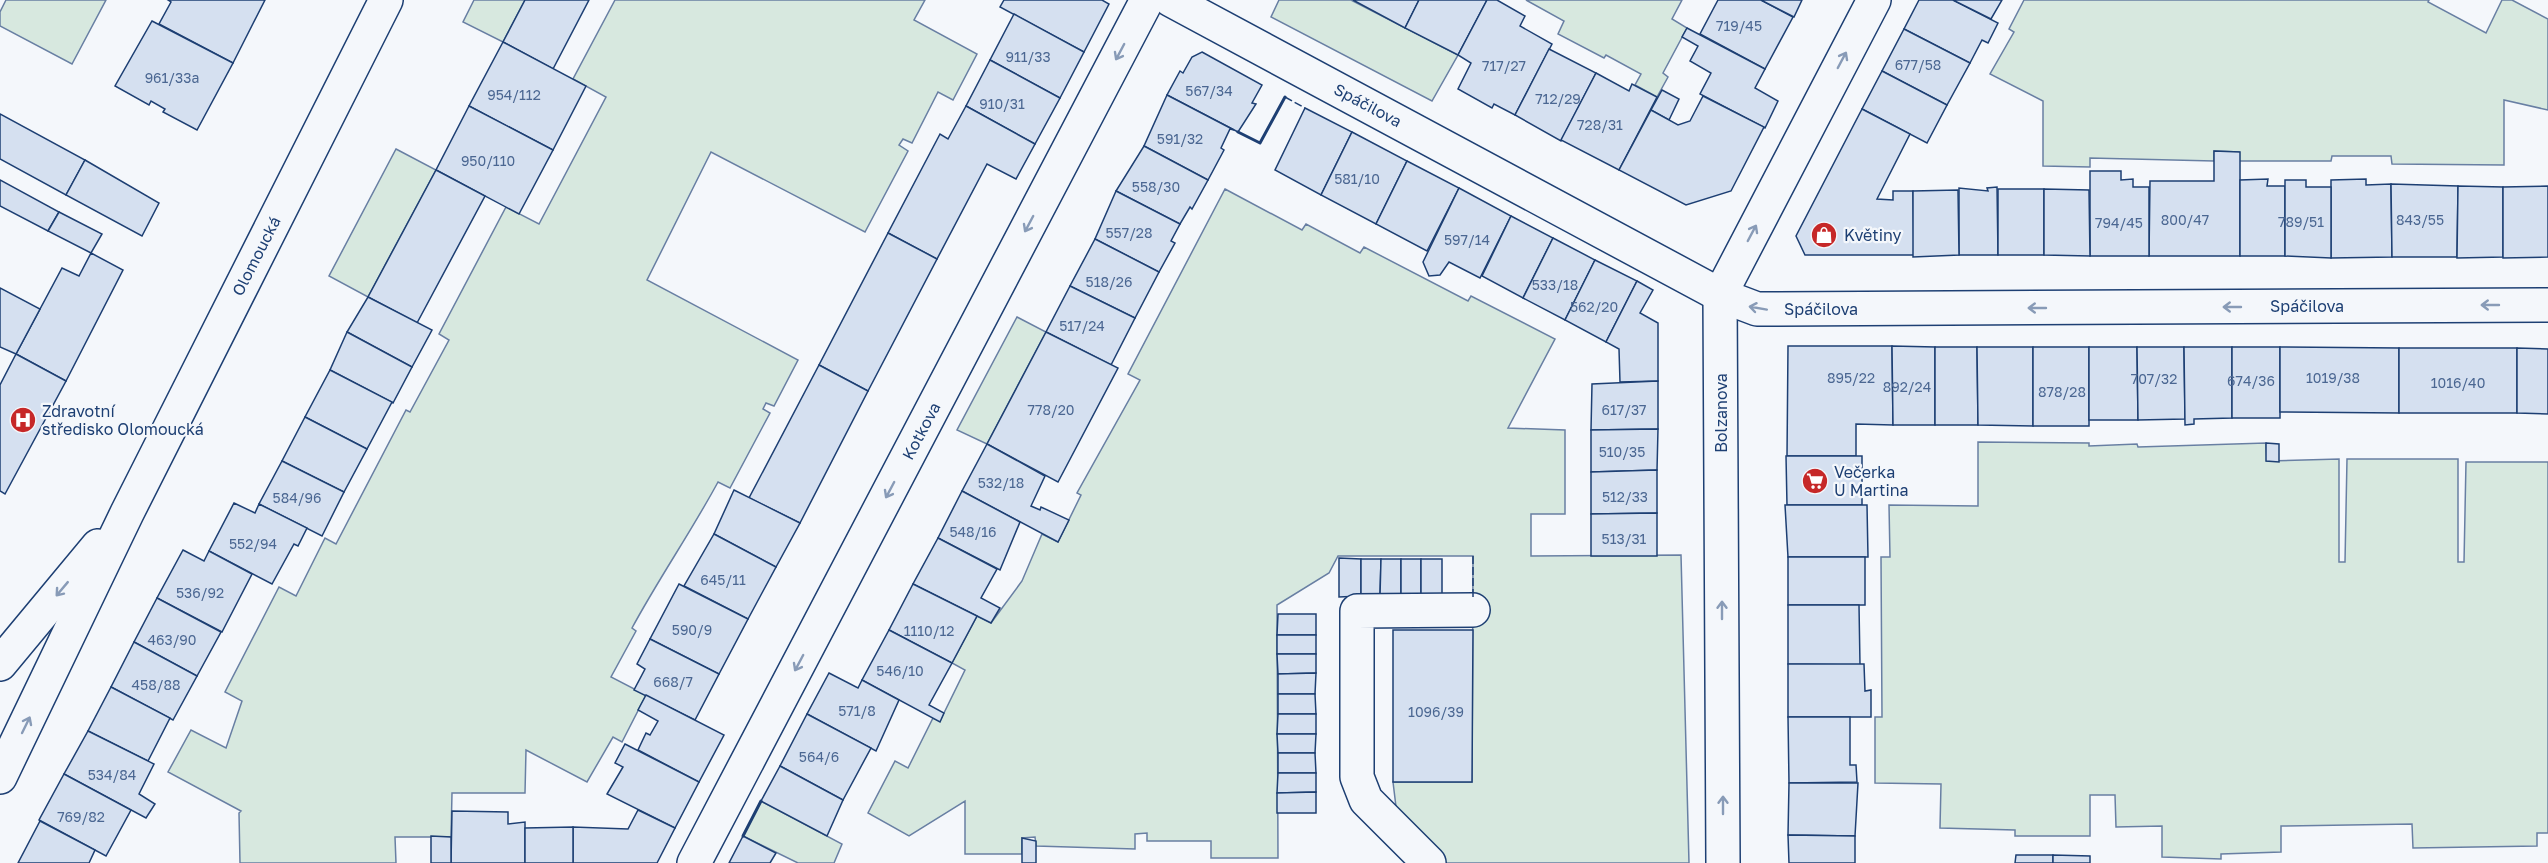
<svg xmlns="http://www.w3.org/2000/svg" width="2548" height="863" font-family="'Golos Text',sans-serif">
	<style>
		.green { fill: #d7e8df; stroke: #687fa3; stroke-width: 1.5 }
		.building { fill: #d5e0f0; stroke: #1d3f73; stroke-width: 1.5 }
		.lines { fill: none; stroke-linecap: round; stroke-linejoin: round }
		.minor-casing { stroke: #1d3f73; stroke-width: 36 }
		.major-casing { stroke: #1d3f73; stroke-width: 36 }
		.minor { stroke: #f4f7fb; stroke-width: 33 }
		.major { stroke: #f4f7fb; stroke-width: 33 }
		.fence { stroke: #1d3f73; stroke-width: 1.5; stroke-dasharray: 8 3; stroke-linecap: butt }
		.wall { stroke: #1d3f73; stroke-width: 3 }
		.oneway { stroke: #889bb7 }
		.labels { text-anchor: middle; stroke-width: 4.5; stroke-linejoin: round; paint-order: stroke }
		.number-label { font-size: 14px; fill: #4b6792 }
		.street-label { font-size: 16px; fill: #1d3f73; stroke: #f4f7fb }
		.poi-label { font-size: 16px; fill: #1d3f73; stroke: #f4f7fb; text-anchor: start }
	</style>
	<rect width="100%" height="100%" fill="#f4f7fb"/>
	<g class="green">
		<path d="M6,0H106L72,64L0,26V12Z"/>
		<path d="M474,0H525L503,42L463,22Z"/>
		<path d="M615,0H925L914,20L977,54L953,100L938,92L912,143L903,139L899,145L908,151L865,232L711,152L647,280L798,360L774,406L766,403L763,409L770,413L730,488L718,482C691,532 659,578 632,628L636,631L611,677L646,695L622,742L613,737L587,782L526,750L525,793H452L451,837H395L396,863H240L239,813L241,811L168,772L191,730L226,748L242,701L225,692L279,587L296,596L325,538L336,544L406,410L410,412L449,340L439,334L506,207L539,224L606,97L573,79Z"/>
		<path d="M1279,0H1351L1458,55L1432,101L1271,17Z"/>
		<path d="M1526,0H1682L1672,19L1687,28L1663,73L1668,77L1657,97L1635,85L1641,74L1606,55L1604,58L1558,34L1564,21Z"/>
		<path d="M2024,0H2429L2428,2L2486,33L2502,0H2512L2548,19V110L2504,100V165L2392,164L2391,156H2332L2331,161H2239V152L2214,151V161L2090,158V167L2043,166V101L1990,74L2014,32L2009,29Z"/>
		<path d="M396,149L436,170L368,297L329,276Z"/>
		<path d="M1225,189L1302,230L1306,224L1360,253L1364,247L1468,301L1471,296L1555,339L1508,428L1565,430V514H1531V556L1681,555L1689,863H1445L1440,854L1398,823L1393,782H1472L1473,556H1338L1329,573L1277,605L1278,858H1211V841H1147V833L1135,834V849L1036,846L1035,837L1022,838V854H965V801L909,836L868,813L895,761L908,768L933,718L940,721L965,670L952,663L977,616L991,623L1022,581L1042,534L1058,542L1081,495L1077,493L1140,380L1128,374Z"/>
		<path d="M1017,317L1046,332L987,444L957,430Z"/>
		<path d="M1978,442L2089,443V446L2137,444L2138,447L2266,443L2267,461L2339,459V562H2345L2347,459H2458V562H2464L2466,462H2548V833H2537V846L2413,848L2412,824L2281,826V852L2221,854V859L2162,857V826L2116,827L2115,795H2090V836H2015V830L1940,828L1941,784L1875,783V717H1882L1881,557H1890L1889,505L1978,506Z"/>
		<path d="M761,801L842,844L834,863H798L743,836Z"/>
	</g>
	<g class="building">
		<path d="M168,0H265L233,63L159,24L171,2Z"/>
		<path d="M525,0H589L553,69L503,42Z"/>
		<path d="M1004,0H1102L1109,4L1084,52L1000,7Z"/>
		<path d="M1353,0H1419L1405,28Z"/>
		<path d="M1419,0H1487L1458,55L1405,28Z"/>
		<path d="M1487,0H1497L1525,16L1520,26L1552,44L1515,115L1494,104L1492,108L1458,89L1471,63L1458,55Z"/>
		<path d="M1718,0H1761L1793,17L1765,69L1700,34Z"/>
		<path d="M1761,0H1802L1794,17Z"/>
		<path d="M1919,0H1953L1998,23L1988,43L1982,40L1970,63L1904,29Z"/>
		<path d="M1953,0H2002L1991,19Z"/>
		<path d="M1014,14L1084,52L1060,98L990,60Z"/>
		<path d="M152,21L233,63L197,130L163,112L165,109L151,101L149,105L115,86Z"/>
		<path d="M1687,28L1765,69L1755,88L1778,101L1765,128L1700,94L1711,73L1690,61L1698,46L1682,37Z"/>
		<path d="M1904,29L1970,63L1947,105L1882,71Z"/>
		<path d="M503,42L586,86L553,150L469,106Z"/>
		<path d="M1549,49L1596,73L1561,141L1515,115Z"/>
		<path d="M1202,52L1262,85L1252,103L1256,104L1238,132L1167,95L1180,71L1183,73L1192,57Z"/>
		<path d="M990,60L1060,98L1035,144L966,106Z"/>
		<path d="M1882,71L1947,105L1927,143L1862,109Z"/>
		<path d="M1596,73L1629,91L1632,84L1657,97L1619,170L1561,140Z"/>
		<path d="M1662,90L1679,99L1669,120L1651,110Z"/>
		<path d="M1167,95L1234,130L1230,129L1221,148L1224,150L1208,180L1144,146Z"/>
		<path d="M1703,96L1764,127L1731,191L1686,205L1619,170L1651,110L1678,125L1690,121Z"/>
		<path d="M469,106L553,150L519,214L436,170Z"/>
		<path d="M966,106L1035,144L1016,179L987,164L937,259L888,233L940,134L948,139Z"/>
		<path d="M1305,108L1352,132L1321,195L1275,170Z"/>
		<path d="M1862,109L1910,134L1877,199L1893,200V191H1913L1914,255H1805L1796,236Z"/>
		<path d="M0,114L85,160L66,195L0,159Z"/>
		<path d="M1352,132L1407,161L1376,224L1321,195Z"/>
		<path d="M1144,146L1208,180L1192,209L1190,207L1180,224L1116,191Z"/>
		<path d="M2214,151L2240,152V256H2149L2150,181H2214Z"/>
		<path d="M85,160L159,203L142,236L66,195Z"/>
		<path d="M1407,161L1459,188L1427,251L1376,224Z"/>
		<path d="M436,170L485,196L417,323L368,297Z"/>
		<path d="M2090,171H2121V180L2133,179V187H2149V256H2090Z"/>
		<path d="M2268,179L2267,186H2285V256H2240V180Z"/>
		<path d="M2366,179V185L2391,184L2392,257L2331,258V180Z"/>
		<path d="M0,180L59,212L48,231L0,206Z"/>
		<path d="M2285,180H2306V187H2331V258L2285,256Z"/>
		<path d="M2391,184L2458,186L2457,257H2392Z"/>
		<path d="M2458,186L2503,187V257L2457,258Z"/>
		<path d="M2548,186V257L2503,258V187Z"/>
		<path d="M1997,187L1998,255H1959V188L1988,191L1987,188Z"/>
		<path d="M1459,188L1511,216L1480,278L1449,262L1440,275L1429,276L1423,262Z"/>
		<rect x="1998" y="189" width="46" height="66"/>
		<path d="M2044,189L2089,190L2090,256L2044,255Z"/>
		<path d="M1958,190L1959,255L1913,257V191Z"/>
		<path d="M1116,191L1180,224L1171,241L1175,243L1159,272L1095,239Z"/>
		<path d="M59,212L102,234L91,253L48,231Z"/>
		<path d="M1511,216L1553,238L1523,298L1482,276Z"/>
		<path d="M888,233L937,259L868,391L819,365Z"/>
		<path d="M1553,238L1595,260L1565,320L1523,298Z"/>
		<path d="M1095,239L1159,272L1135,318L1070,286Z"/>
		<path d="M91,253L123,270L66,381L16,354L62,268L79,276Z"/>
		<path d="M1595,260L1637,281L1606,342L1565,320Z"/>
		<path d="M1637,281L1653,290L1640,313L1658,323V381L1620,382L1619,349L1606,342Z"/>
		<path d="M1070,286L1135,318L1111,365L1046,332Z"/>
		<path d="M0,288L40,309L16,354L0,347Z"/>
		<path d="M368,297L432,330L412,367L347,332Z"/>
		<path d="M347,332L412,367L393,403L330,370Z"/>
		<path d="M1046,332L1118,368L1058,482L987,444Z"/>
		<path d="M1788,346H1892L1893,425L1856,424V456H1787Z"/>
		<path d="M1892,346L1935,347V425H1893Z"/>
		<path d="M1935,347H1977L1978,425H1935Z"/>
		<path d="M1977,347H2033V426L1978,425Z"/>
		<rect x="2033" y="347" width="56" height="79"/>
		<path d="M2089,347H2137L2138,420H2089Z"/>
		<path d="M2137,347H2184L2185,419L2138,420Z"/>
		<path d="M2184,347H2232V418L2194,419V424L2185,425Z"/>
		<rect x="2232" y="347" width="48" height="71"/>
		<path d="M2280,347L2399,348V413L2280,412Z"/>
		<rect x="2399" y="348" width="118" height="65"/>
		<path d="M2517,348L2548,349V414L2517,413Z"/>
		<path d="M16,354L66,381L5,494L0,491V385Z"/>
		<path d="M819,365L868,391L800,523L749,498Z"/>
		<path d="M330,370L392,402L367,449L305,417Z"/>
		<path d="M1658,381V429L1591,430L1592,384Z"/>
		<path d="M305,417L367,449L344,492L282,461Z"/>
		<path d="M1658,429L1657,470L1591,472V430Z"/>
		<path d="M2266,443L2279,444V462L2266,461Z"/>
		<path d="M987,444L1045,476L1031,506L1040,510L1041,507L1069,520L1058,542L962,491Z"/>
		<path d="M1786,456H1862V505H1787Z"/>
		<path d="M282,461L344,492L322,536L259,504Z"/>
		<path d="M1657,470V513L1591,514V472Z"/>
		<path d="M734,490L800,523L776,567L714,534Z"/>
		<path d="M962,491L1020,522L1000,570L938,538Z"/>
		<path d="M234,503L255,513L259,504L307,528L298,546L294,544L272,584L209,551Z"/>
		<path d="M1785,505H1867L1868,557H1788Z"/>
		<path d="M1657,513V556H1591V514Z"/>
		<path d="M714,534L776,567L748,619L684,586Z"/>
		<path d="M938,538L997,569L981,598L1000,608L991,623L913,584Z"/>
		<path d="M183,550L204,561L209,551L252,574L222,632L157,598Z"/>
		<rect x="1788" y="557" width="77" height="48"/>
		<path d="M1339,558L1361,559V596L1339,597Z"/>
		<path d="M1361,559H1381L1380,596H1361Z"/>
		<path d="M1381,559H1401V597L1380,596Z"/>
		<rect x="1401" y="559" width="20" height="38"/>
		<rect x="1421" y="559" width="21" height="38"/>
		<path d="M679,584L748,619L719,674L650,639Z"/>
		<path d="M913,584L977,616L952,663L889,630Z"/>
		<path d="M157,598L221,632L197,676L134,642Z"/>
		<path d="M1788,605H1859L1860,665L1788,664Z"/>
		<path d="M1278,614H1316V635H1277Z"/>
		<path d="M889,630L952,663L929,705L944,713L940,722L862,680Z"/>
		<path d="M1393,630H1473L1472,782H1393Z"/>
		<rect x="1277" y="635" width="39" height="19"/>
		<path d="M650,639L719,674L695,720L634,690L645,669L637,664Z"/>
		<path d="M134,642L197,676L173,720L111,687Z"/>
		<path d="M1277,654H1316V673L1278,674Z"/>
		<path d="M1788,664H1864L1865,691L1871,690V717H1788Z"/>
		<path d="M829,673L858,688L862,680L899,700L876,751L807,714Z"/>
		<path d="M1316,673L1315,694H1278V674Z"/>
		<path d="M111,687L170,718L148,761L88,731Z"/>
		<path d="M1278,694H1315L1316,714H1278Z"/>
		<path d="M646,695L724,735L699,782L638,750L646,733L650,735L658,721L638,710Z"/>
		<path d="M807,714L871,748L843,800L780,766Z"/>
		<path d="M1278,714H1316V734H1277Z"/>
		<path d="M1788,717H1850V765H1856L1857,782L1789,783Z"/>
		<path d="M88,731L154,764L139,794L155,804L146,818L64,774Z"/>
		<path d="M1277,734H1316L1315,753H1278Z"/>
		<path d="M625,744L699,782L675,828L607,794L623,767L615,763Z"/>
		<path d="M1278,753H1315L1316,773H1278Z"/>
		<path d="M780,766L843,800L827,836L761,801Z"/>
		<path d="M1278,773H1316V792L1277,793Z"/>
		<path d="M64,774L131,810L106,856L39,820Z"/>
		<path d="M1789,783H1858L1855,836L1788,835Z"/>
		<path d="M1316,792V813H1277V793Z"/>
		<path d="M638,810L675,828L657,863H573V827L628,829Z"/>
		<path d="M452,811L508,812V824L525,822V863H451Z"/>
		<path d="M40,821L95,850L89,863H18Z"/>
		<path d="M573,827V863H525V828Z"/>
		<path d="M1788,835L1855,836V863H1789Z"/>
		<path d="M431,836L451,837V863H431Z"/>
		<path d="M743,836L776,853L770,863H729Z"/>
		<path d="M1022,838L1036,841V863H1022Z"/>
		<path d="M2016,855H2053V863H2015Z"/>
		<path d="M2053,855L2090,856V863H2053Z"/>
	</g>
	<g class="lines">
		<g class="minor-casing">
			<g id="minor">
				<path d="M1171,0L1720,295L1757,309L2548,305"/>
				<path d="M694,863L1147,0"/>
				<path d="M1429,863L1366,800L1357,777V611L1473,610"/>
				<path d="M1723,863L1720,295L1874,0"/>
			</g>
		</g>
		<g class="major-casing">
			<g id="major">
				<path d="M0,664L98,546"/>
				<path d="M0,777L127,513L386,0"/>
			</g>
		</g>
		<use href="#minor" class="minor"/>
		<use href="#major" class="major"/>
		<g class="fence">
			<path d="M1285,97L1305,108"/>
			<path d="M1473,556V597"/>
		</g>
		<g class="wall">
			<path d="M1238,132L1260,143L1285,97"/>
			<path d="M743,836L761,801"/>
		</g>
	</g>
	<defs><path id="oneway-shaft" d="M-6 0H5M1.5-3L5.5 0L1.5 3" fill="none" stroke-width="1.6" stroke-linecap="round" stroke-linejoin="round" transform="scale(1.5)"/></defs>
	<g class="oneway">
		<use href="#oneway-shaft" transform="translate(1120 52) rotate(118)"/>
		<use href="#oneway-shaft" transform="translate(1842 60) rotate(-62)"/>
		<use href="#oneway-shaft" transform="translate(1029 224) rotate(118)"/>
		<use href="#oneway-shaft" transform="translate(1752 233) rotate(-62)"/>
		<use href="#oneway-shaft" transform="translate(2490 305) rotate(180)"/>
		<use href="#oneway-shaft" transform="translate(2232 307) rotate(180)"/>
		<use href="#oneway-shaft" transform="translate(1758 308) rotate(-170)"/>
		<use href="#oneway-shaft" transform="translate(2037 308) rotate(180)"/>
		<use href="#oneway-shaft" transform="translate(890 490) rotate(118)"/>
		<use href="#oneway-shaft" transform="translate(62 589) rotate(130)"/>
		<use href="#oneway-shaft" transform="translate(1722 610) rotate(-90)"/>
		<use href="#oneway-shaft" transform="translate(799 663) rotate(118)"/>
		<use href="#oneway-shaft" transform="translate(26 725) rotate(-64)"/>
		<use href="#oneway-shaft" transform="translate(1723 805) rotate(-90)"/>
	</g>
	<defs>
		<g id="shop-disc" transform="scale(1.35)"><circle r="9.5" fill="#c62828" stroke="#f4f7fb"/><path d="M-5-2.5h2.3a2.7 3.5 0 0 1 5.4 0H5L5.5 6h-11ZM-1.5-2.5h3a1.5 2.3 0 0 0-3 0Z" fill="#fff"/></g>
		<g id="hospital-disc" transform="scale(1.35)"><circle r="9.5" fill="#c62828" stroke="#f4f7fb"/><path d="M-5-5h3v3.5h4V-5h3V5h-3V1.5h-4V5h-3Z" fill="#fff"/></g>
		<g id="supermarket-disc" transform="scale(1.35)"><circle r="9.5" fill="#c62828" stroke="#f4f7fb"/><path d="M-6-5.5h2.5l.6 2H6L4.5 2H-2.5L-4.4-4H-6ZM-1.5 3.2a1.3 1.3 0 1 0 .1 0ZM3 3.2a1.3 1.3 0 1 0 .1 0Z" fill="#fff"/></g>
	</defs>
	<g fill-rule="evenodd">
		<use href="#shop-disc" x="1824" y="235"/>
		<use href="#hospital-disc" x="23" y="420"/>
		<use href="#supermarket-disc" x="1815" y="481"/>
	</g>
	<g class="labels">
		<g class="number-label">
			<text x="1739" y="31">719/45</text>
			<text x="1028" y="62">911/33</text>
			<text x="1918" y="70">677/58</text>
			<text x="1504" y="71">717/27</text>
			<text x="172" y="83">961/33a</text>
			<text x="1209" y="96">567/34</text>
			<text x="514" y="100">954/112</text>
			<text x="1558" y="104">712/29</text>
			<text x="1002" y="109">910/31</text>
			<text x="1600" y="130">728/31</text>
			<text x="1180" y="144">591/32</text>
			<text x="488" y="166">950/110</text>
			<text x="1357" y="184">581/10</text>
			<text x="1156" y="192">558/30</text>
			<text x="2185" y="225">800/47</text>
			<text x="2420" y="225">843/55</text>
			<text x="2301" y="227">789/51</text>
			<text x="2119" y="228">794/45</text>
			<text x="1129" y="238">557/28</text>
			<text x="1467" y="245">597/14</text>
			<text x="1109" y="287">518/26</text>
			<text x="1555" y="290">533/18</text>
			<text x="1594" y="312">562/20</text>
			<text x="1082" y="331">517/24</text>
			<text x="1851" y="383">895/22</text>
			<text x="2333" y="383">1019/38</text>
			<text x="2154" y="384">707/32</text>
			<text x="2251" y="386">674/36</text>
			<text x="2458" y="388">1016/40</text>
			<text x="1907" y="392">892/24</text>
			<text x="2062" y="397">878/28</text>
			<text x="1051" y="415">778/20</text>
			<text x="1624" y="415">617/37</text>
			<text x="1622" y="457">510/35</text>
			<text x="1001" y="488">532/18</text>
			<text x="1625" y="502">512/33</text>
			<text x="297" y="503">584/96</text>
			<text x="973" y="537">548/16</text>
			<text x="1624" y="544">513/31</text>
			<text x="253" y="549">552/94</text>
			<text x="723" y="585">645/11</text>
			<text x="200" y="598">536/92</text>
			<text x="692" y="635">590/9</text>
			<text x="929" y="636">1110/12</text>
			<text x="172" y="645">463/90</text>
			<text x="900" y="676">546/10</text>
			<text x="673" y="687">668/7</text>
			<text x="156" y="690">458/88</text>
			<text x="857" y="716">571/8</text>
			<text x="1436" y="717">1096/39</text>
			<text x="819" y="762">564/6</text>
			<text x="112" y="780">534/84</text>
			<text x="81" y="822">769/82</text>
		</g>
		<g class="street-label">
			<text transform="translate(1368 105) rotate(28)" y="6">Spáčilova</text>
			<text transform="translate(256 256) rotate(-63)" y="6">Olomoucká</text>
			<text x="2307" y="312">Spáčilova</text>
			<text x="1821" y="315">Spáčilova</text>
			<text transform="translate(1721 413) rotate(-90)" y="6">Bolzanova</text>
			<text transform="translate(921 431) rotate(-62)" y="6">Kotkova</text>
		</g>
		<g class="poi-label">
			<text x="1844" y="241">Květiny</text>
			<text x="42" y="417">Zdravotní<tspan x="42" dy="18">středisko Olomoucká</tspan></text>
			<text x="1834" y="478">Večerka<tspan x="1834" dy="18">U Martina</tspan></text>
		</g>
	</g>
</svg>
